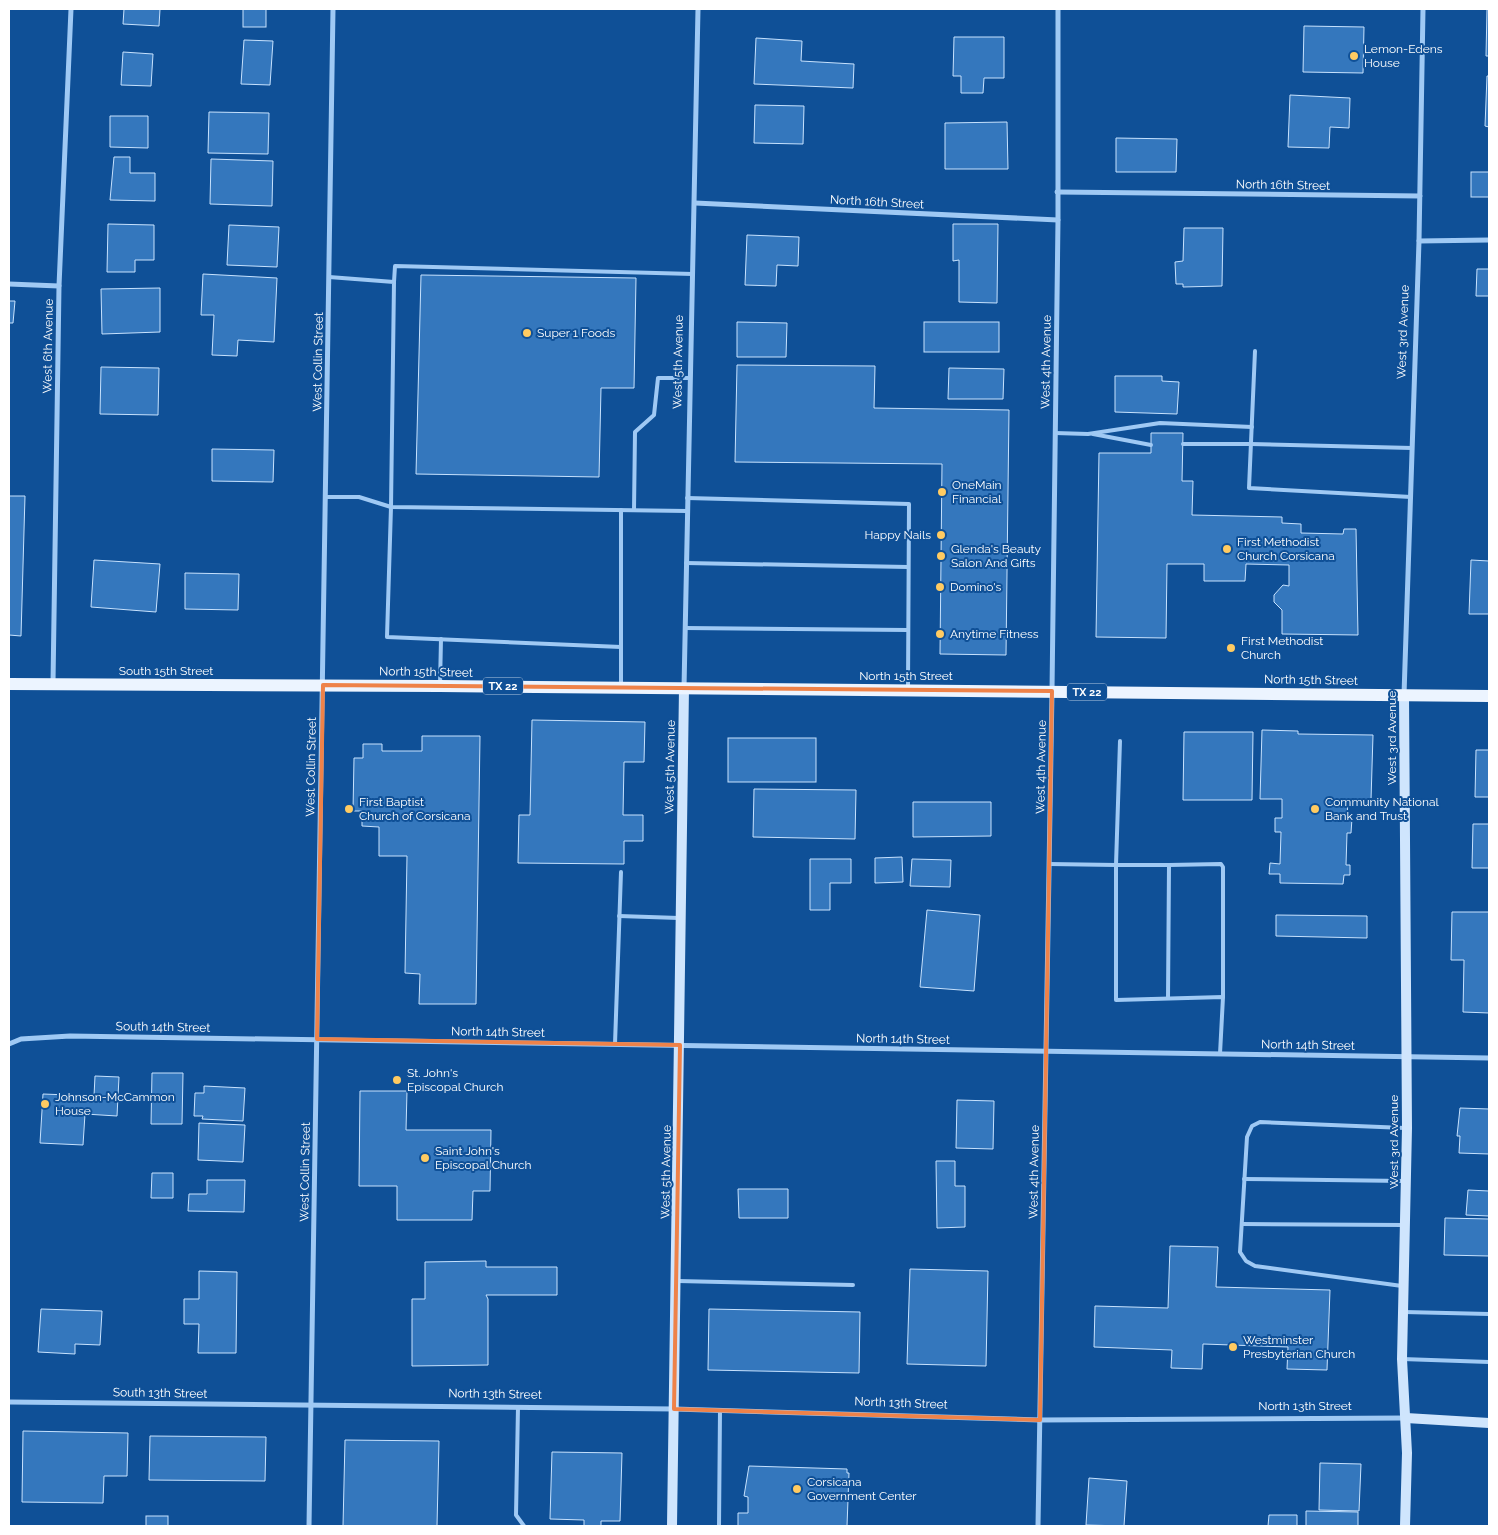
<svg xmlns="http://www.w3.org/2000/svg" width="1498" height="1535" font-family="Raleway,sans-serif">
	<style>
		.building { fill: #3477bd; stroke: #c7e2fe }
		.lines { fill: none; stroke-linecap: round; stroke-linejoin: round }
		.lane { stroke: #9fc9f4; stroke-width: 4 }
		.street { stroke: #9fc9f4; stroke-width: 5 }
		.secondary { stroke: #cfe5fd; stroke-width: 10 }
		.primary { stroke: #ecf4ff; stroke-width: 12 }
		.marked { fill: none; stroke: #ee8249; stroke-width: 4; stroke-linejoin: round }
		.poi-dot { fill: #ffcb62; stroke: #0f5097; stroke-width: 2 }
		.labels { text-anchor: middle; stroke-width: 4; stroke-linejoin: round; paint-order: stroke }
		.shield { fill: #0f5097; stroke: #b7cae0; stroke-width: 1 }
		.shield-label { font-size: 11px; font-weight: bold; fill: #fff }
		.poi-label { font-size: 12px; fill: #fff; stroke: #0f5097; text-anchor: start }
		.street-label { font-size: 12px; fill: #fff; stroke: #0f5097 }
	</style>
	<rect width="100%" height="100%" fill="#0f5097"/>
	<g class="building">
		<path d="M124,9H160L159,26L123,24Z"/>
		<rect x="243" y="9" width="23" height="18"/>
		<path d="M1487,9H1489V56H1486Z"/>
		<path d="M1304,26L1364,27L1363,73L1303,72Z"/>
		<path d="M954,37H1004V78H984L983,93H961V76H953Z"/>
		<path d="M756,38L802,41L801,61L854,64L853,88L754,84Z"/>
		<path d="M244,40L273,41L270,85L241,84Z"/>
		<path d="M123,52L153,54L151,86L121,85Z"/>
		<path d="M1487,76H1489V127L1485,126Z"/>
		<path d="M1290,95L1350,98L1349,128L1330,127L1329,148L1288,147Z"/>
		<path d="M755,105L804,106L803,144L754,143Z"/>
		<path d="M209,112L269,113L268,154L208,153Z"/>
		<path d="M110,116H148V148L110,147Z"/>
		<path d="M1007,122L1008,169H945V123Z"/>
		<path d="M1116,138L1177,139L1176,172H1116Z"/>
		<path d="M114,157H130V173H155V201L110,200Z"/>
		<path d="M211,159L273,161L272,206L210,204Z"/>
		<rect x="1471" y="172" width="18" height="25"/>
		<path d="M108,224L154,225V260H135V272H107Z"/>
		<path d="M953,224H998L997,303L959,302V260L953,261Z"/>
		<path d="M229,225L279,227L277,267L227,265Z"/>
		<path d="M1184,228H1223L1222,286L1183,287V284H1176L1175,262L1183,261Z"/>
		<path d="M747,235L799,237L798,266L777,265L776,286L745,285Z"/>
		<path d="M1477,269H1489V296H1476Z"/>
		<path d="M203,274L277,278L274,342L238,340L237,356L212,355L214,315H201Z"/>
		<path d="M421,275L636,278L634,388H601L599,477L416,474Z"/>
		<path d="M160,288V332L102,334L101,289Z"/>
		<path d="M9,301H15L13,323H9Z"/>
		<path d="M737,322L787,323L786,357H737Z"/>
		<rect x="924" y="322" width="75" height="30"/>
		<path d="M737,365L875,366L874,408L1009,410L1006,655L940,654L942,464L735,462Z"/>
		<path d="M101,367L159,368L158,415L100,414Z"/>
		<path d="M949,368L1004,369L1003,399H948Z"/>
		<path d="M1115,376H1162V381L1179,382L1177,414L1115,412Z"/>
		<path d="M1151,433H1183L1182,481H1193L1192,515L1282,517V523L1301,524V533L1343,534L1344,529H1356L1358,635L1282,634V610L1274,602V595L1283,585L1289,586V565L1246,564L1245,581H1204V564H1167L1166,638L1096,637L1099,453H1151Z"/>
		<path d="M212,449L274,450L273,482L212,481Z"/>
		<path d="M9,496H25L21,636L9,635Z"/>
		<path d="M94,560L160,564L156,612L91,607Z"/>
		<path d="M1471,560L1489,561V614H1469Z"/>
		<path d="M185,573L239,574L238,610L185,609Z"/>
		<path d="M532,720L645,722L644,762H624L623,815H643V841H624V864L518,863L519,815H530Z"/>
		<path d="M1262,730L1298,731V734L1373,735L1371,800H1348L1347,818H1352L1351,833H1347L1346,865H1350V875H1344L1343,884L1280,883V874H1269L1270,863L1280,864L1281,832H1275V818H1282V799H1260Z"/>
		<path d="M1184,732H1253L1252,800H1183Z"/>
		<path d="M422,736H480L476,1004H419L420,974L405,973L407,856H379V827L362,826V811H353L354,758H363V744H382V751H422Z"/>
		<rect x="728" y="738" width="88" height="44"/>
		<path d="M1476,750H1489V797H1475Z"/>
		<path d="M754,789L856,790L855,839L753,837Z"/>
		<path d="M913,802H991V836L913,837Z"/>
		<path d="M1473,824H1489V868H1472Z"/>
		<path d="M902,857L903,882L875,883V858Z"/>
		<path d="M810,859H851V883H830V910H810Z"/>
		<path d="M912,859L951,860L950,887L910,886Z"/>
		<path d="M927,910L980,915L974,991L920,987Z"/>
		<path d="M1452,912H1489V1013L1463,1012L1464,960H1451Z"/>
		<path d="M1276,915L1367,916V938L1276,936Z"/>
		<path d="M152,1073H183L182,1124H151Z"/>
		<path d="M95,1076L119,1077L117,1116L85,1114L83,1145L40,1143L43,1094L94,1096Z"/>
		<path d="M204,1086L245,1088L243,1121L202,1119L203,1116H194L195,1093H204Z"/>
		<path d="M360,1091H407L406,1130H491L490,1191H473L472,1220H397V1186H359Z"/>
		<path d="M957,1100L994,1101L993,1149L956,1148Z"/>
		<path d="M1460,1108L1489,1109V1154L1459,1153L1460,1136H1457Z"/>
		<path d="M199,1123L245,1125L243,1162L198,1160Z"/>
		<path d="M936,1161H955V1186H965V1227L937,1228Z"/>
		<path d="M152,1173H173V1198H151Z"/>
		<path d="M207,1180H245L244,1212L188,1211L189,1194H207Z"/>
		<path d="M738,1189H788V1218H739Z"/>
		<path d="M1468,1190L1489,1191V1216L1466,1215Z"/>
		<path d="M1445,1218L1489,1219V1256L1444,1255Z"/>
		<path d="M1170,1246L1218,1247L1216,1287L1330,1290L1327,1370L1287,1369L1288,1347L1203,1344L1202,1369L1171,1368L1172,1350L1094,1347L1095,1306L1168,1308Z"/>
		<path d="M486,1261V1267H557V1295H486L488,1299V1365L412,1366V1299H425V1262Z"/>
		<path d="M910,1269L988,1271L986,1366L907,1364Z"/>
		<path d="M199,1271L237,1272L236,1353H198L199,1324H184V1299H199Z"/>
		<path d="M41,1309L102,1311L100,1345L75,1344V1354L38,1352Z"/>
		<path d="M709,1309L860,1312L859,1373L708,1370Z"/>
		<path d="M23,1431L128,1433L127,1476H104L103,1503L22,1502Z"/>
		<path d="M150,1436L266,1437L265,1481L149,1480Z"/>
		<path d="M345,1440L439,1441L437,1526H343Z"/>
		<path d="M552,1452L622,1453L620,1521H601V1526H584V1520L550,1519Z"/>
		<path d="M1320,1463L1361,1464L1359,1511L1319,1510Z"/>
		<path d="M749,1466L847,1469V1473H849L847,1526H738V1513H748V1497L744,1496Z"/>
		<path d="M1089,1478L1127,1481L1124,1526L1086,1525Z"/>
		<path d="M1306,1511L1358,1512V1526H1306Z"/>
		<path d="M1269,1515H1297V1526H1268Z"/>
		<rect x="146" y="1516" width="22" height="10"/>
	</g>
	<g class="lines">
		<g class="lane">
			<path d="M329,277L394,282L391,507L387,637L621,647"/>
			<path d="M394,282L395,266L693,274"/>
			<path d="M1255,351L1249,488L1411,497"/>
			<path d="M1055,433L1088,434L1160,423L1252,427"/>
			<path d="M1093,434L1151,445"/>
			<path d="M1183,444H1251L1412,448"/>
			<path d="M326,497H359L391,507L687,511"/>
			<path d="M687,498L909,504L908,688"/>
			<path d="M621,510V685"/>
			<path d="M634,510L635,432L654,415L658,378H690"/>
			<path d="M686,563L908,567"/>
			<path d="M685,628L908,630"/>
			<path d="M440,685L441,639"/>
			<path d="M1120,741L1116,865H1169"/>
			<path d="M1049,864L1116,865V1000L1223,997L1220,1054"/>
			<path d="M619,916L679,918"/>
			<path d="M1168,998L1169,865L1221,864L1223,867V997"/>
			<path d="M615,1044L621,872"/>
			<path d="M1244,1179L1405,1181"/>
			<path d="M1242,1224L1403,1225"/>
			<path d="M678,1281L853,1285"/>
			<path d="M1402,1286L1255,1266L1246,1261L1240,1252L1247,1137L1252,1126L1260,1122L1405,1128"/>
			<path d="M1404,1312L1489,1314"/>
			<path d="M1402,1359L1489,1362"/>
			<path d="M518,1407L516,1515L524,1526"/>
			<path d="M719,1526L720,1410"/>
		</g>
		<g class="street">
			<path d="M1057,192L1420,196"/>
			<path d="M695,203L1058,220"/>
			<path d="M1419,241L1489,240"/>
			<path d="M9,284L59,286"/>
			<path d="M53,683L59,286L71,9"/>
			<path d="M684,688L698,9"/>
			<path d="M1404,695L1419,241L1423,9"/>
			<path d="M9,1044L21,1039L70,1036L1489,1058"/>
			<path d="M9,1402L674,1409L1040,1420L1405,1418"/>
			<path d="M309,1526L333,9"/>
			<path d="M1038,1526L1052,691L1058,220V9"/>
		</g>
		<g class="secondary">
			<path d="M1404,695L1407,1128L1402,1359L1407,1453L1405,1526"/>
			<path d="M1406,1418L1489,1423"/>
			<path d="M672,1526L684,688"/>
		</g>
		<path class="primary" d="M9,684L440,686L1489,696"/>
	</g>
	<path class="marked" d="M323,685L1052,691L1040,1420L674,1409L680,1045L317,1039Z"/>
	<g class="poi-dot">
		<circle cx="1354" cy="56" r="5"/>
		<circle cx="527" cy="333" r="5"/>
		<circle cx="942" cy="492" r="5"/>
		<circle cx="941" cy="535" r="5"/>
		<circle cx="1227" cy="549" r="5"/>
		<circle cx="941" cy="556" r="5"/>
		<circle cx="940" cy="587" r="5"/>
		<circle cx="940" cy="634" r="5"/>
		<circle cx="1231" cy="648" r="5"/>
		<circle cx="349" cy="809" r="5"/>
		<circle cx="1315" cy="809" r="5"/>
		<circle cx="397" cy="1080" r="5"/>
		<circle cx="45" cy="1104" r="5"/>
		<circle cx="425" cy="1158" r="5"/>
		<circle cx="1233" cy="1347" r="5"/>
		<circle cx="797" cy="1489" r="5"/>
	</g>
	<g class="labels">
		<g class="shield">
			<rect x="483" y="677.5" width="40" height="17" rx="4"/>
			<rect x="1067" y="683.5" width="40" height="17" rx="4"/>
		</g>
		<g class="shield-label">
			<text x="503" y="690">TX 22</text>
			<text x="1087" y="696">TX 22</text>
		</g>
		<g class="poi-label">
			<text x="1364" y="53">Lemon-Edens<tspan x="1364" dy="14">House</tspan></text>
			<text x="537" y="337">Super 1 Foods</text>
			<text x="952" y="489">OneMain<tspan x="952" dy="14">Financial</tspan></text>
			<text x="931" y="539" text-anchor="end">Happy Nails</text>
			<text x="1237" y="546">First Methodist<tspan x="1237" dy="14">Church Corsicana</tspan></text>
			<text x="951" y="553">Glenda's Beauty<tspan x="951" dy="14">Salon And Gifts</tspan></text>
			<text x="950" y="591">Domino's</text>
			<text x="950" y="638">Anytime Fitness</text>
			<text x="1241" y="645">First Methodist<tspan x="1241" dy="14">Church</tspan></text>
			<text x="359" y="806">First Baptist<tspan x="359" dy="14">Church of Corsicana</tspan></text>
			<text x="1325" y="806">Community National<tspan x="1325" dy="14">Bank and Trust</tspan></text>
			<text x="407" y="1077">St. John's<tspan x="407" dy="14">Episcopal Church</tspan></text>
			<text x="55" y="1101">Johnson-McCammon<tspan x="55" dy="14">House</tspan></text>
			<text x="435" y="1155">Saint John's<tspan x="435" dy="14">Episcopal Church</tspan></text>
			<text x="1243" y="1344">Westminster<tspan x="1243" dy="14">Presbyterian Church</tspan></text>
			<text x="807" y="1486">Corsicana<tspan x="807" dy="14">Government Center</tspan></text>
		</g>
		<g class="street-label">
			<text transform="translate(1283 185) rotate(1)" y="4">North 16th Street</text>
			<text transform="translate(877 202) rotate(3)" y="4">North 16th Street</text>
			<text transform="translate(1403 332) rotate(-88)" y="4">West 3rd Avenue</text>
			<text transform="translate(48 346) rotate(-89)" y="4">West 6th Avenue</text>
			<text transform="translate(318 362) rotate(-89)" y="4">West Collin Street</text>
			<text transform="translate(678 362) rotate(-89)" y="4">West 5th Avenue</text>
			<text transform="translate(1046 362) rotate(-89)" y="4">West 4th Avenue</text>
			<text x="166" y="675">South 15th Street</text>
			<text transform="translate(426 672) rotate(1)" y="4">North 15th Street</text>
			<text x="906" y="680">North 15th Street</text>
			<text transform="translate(1311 680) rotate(1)" y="4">North 15th Street</text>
			<text transform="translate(1392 738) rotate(-90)" y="4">West 3rd Avenue</text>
			<text transform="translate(311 767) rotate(-89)" y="4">West Collin Street</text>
			<text transform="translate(670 767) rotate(-89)" y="4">West 5th Avenue</text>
			<text transform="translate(1041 767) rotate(-89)" y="4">West 4th Avenue</text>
			<text transform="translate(163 1027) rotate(1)" y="4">South 14th Street</text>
			<text transform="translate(498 1032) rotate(1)" y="4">North 14th Street</text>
			<text transform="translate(903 1039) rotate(1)" y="4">North 14th Street</text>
			<text transform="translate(1308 1045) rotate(1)" y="4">North 14th Street</text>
			<text transform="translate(1394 1142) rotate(-90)" y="4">West 3rd Avenue</text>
			<text transform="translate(305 1172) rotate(-89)" y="4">West Collin Street</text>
			<text transform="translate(666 1172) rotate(-89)" y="4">West 5th Avenue</text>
			<text transform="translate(1034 1172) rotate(-89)" y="4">West 4th Avenue</text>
			<text transform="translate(160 1393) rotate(1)" y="4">South 13th Street</text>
			<text transform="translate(495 1394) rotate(1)" y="4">North 13th Street</text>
			<text transform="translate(901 1403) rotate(2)" y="4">North 13th Street</text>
			<text x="1305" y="1410">North 13th Street</text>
		</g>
	</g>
	<rect width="1498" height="1535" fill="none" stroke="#ffffff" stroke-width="20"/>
</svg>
